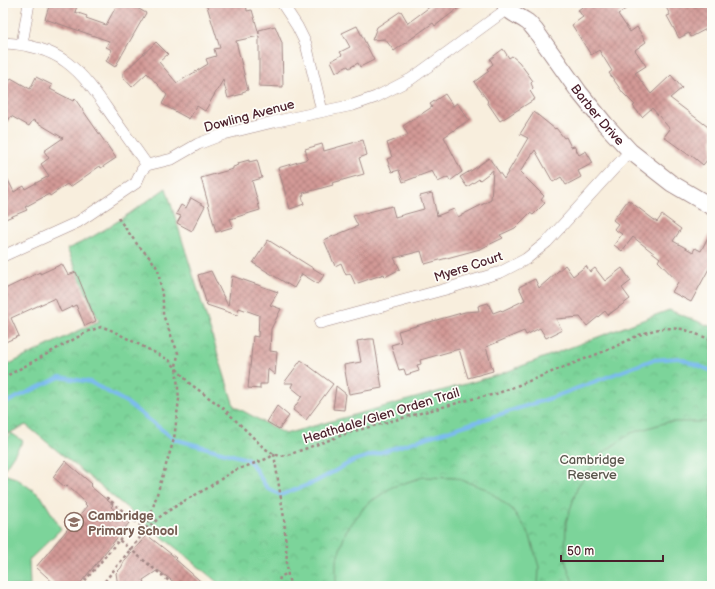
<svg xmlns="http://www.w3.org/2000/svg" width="715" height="589" font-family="'Balsamiq Sans',sans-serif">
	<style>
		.park { fill: url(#park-crowns); stroke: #627a62 }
		.pitch { fill: #7bd49a; stroke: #627a62 }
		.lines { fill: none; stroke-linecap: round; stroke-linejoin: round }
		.stream { stroke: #7bbbef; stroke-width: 4 }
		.building { fill: url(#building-cross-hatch) }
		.street-casing { stroke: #a18684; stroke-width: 12 }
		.secondary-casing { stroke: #a18684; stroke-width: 18 }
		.path { stroke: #a18684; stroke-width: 2.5; stroke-dasharray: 3 3; stroke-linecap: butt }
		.street { stroke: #fff; stroke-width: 11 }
		.secondary { stroke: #fff; stroke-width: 16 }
		.labels { text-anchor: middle; stroke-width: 3.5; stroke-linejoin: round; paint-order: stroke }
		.street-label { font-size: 13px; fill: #4a1f2b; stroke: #fdfcf7 }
		.park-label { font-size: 13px; fill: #59554c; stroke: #fdfcf7 }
		.education-label { font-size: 13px; font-weight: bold; fill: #785e54; stroke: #fdfcf7; text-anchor: start }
	</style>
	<defs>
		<pattern id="park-crowns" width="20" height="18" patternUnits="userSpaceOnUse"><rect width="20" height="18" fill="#7bd49a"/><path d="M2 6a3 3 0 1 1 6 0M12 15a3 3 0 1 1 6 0" fill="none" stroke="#6cb685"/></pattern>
		<pattern id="building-cross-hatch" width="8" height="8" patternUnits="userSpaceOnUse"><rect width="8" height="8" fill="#d39a96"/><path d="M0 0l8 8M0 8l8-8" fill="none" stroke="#ad7d7b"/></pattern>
	</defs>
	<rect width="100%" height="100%" fill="#fdfcf7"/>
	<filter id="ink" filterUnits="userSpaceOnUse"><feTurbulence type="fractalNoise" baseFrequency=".025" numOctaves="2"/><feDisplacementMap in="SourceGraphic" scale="8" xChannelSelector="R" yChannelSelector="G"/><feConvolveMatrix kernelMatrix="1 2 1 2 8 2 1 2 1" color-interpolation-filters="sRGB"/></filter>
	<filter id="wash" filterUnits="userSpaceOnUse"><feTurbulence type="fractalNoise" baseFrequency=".012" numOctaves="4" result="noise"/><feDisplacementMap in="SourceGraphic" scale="16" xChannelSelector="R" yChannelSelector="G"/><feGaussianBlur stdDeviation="0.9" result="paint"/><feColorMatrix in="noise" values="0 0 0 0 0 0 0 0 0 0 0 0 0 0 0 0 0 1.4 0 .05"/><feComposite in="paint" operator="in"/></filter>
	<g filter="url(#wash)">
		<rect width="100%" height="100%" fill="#f8eedd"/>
		<path class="park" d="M166,188L234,406L285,434L498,375L669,310L712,327V586H222L26,425L3,436V367L99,321L67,249C103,234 134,210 166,188Z"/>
		<g class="pitch">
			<path d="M668,422H706L712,424V586H574L565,560L566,522L578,486L600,455L631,433Z"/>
			<path d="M11,433L23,441L5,468L3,467V445Z"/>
			<path d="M3,474L16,478L41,496L61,529L29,560L30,586H3Z"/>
			<path d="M423,477L456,478L486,489L512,509L530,536L539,567L538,586H336V562L346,531L366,505L392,487Z"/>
		</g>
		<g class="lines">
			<path class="stream" d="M3,404L60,377L90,382L126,402L174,439L247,459L252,464L267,488L281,495L315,482L353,461L551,398L652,360L679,358L712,371"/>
		</g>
		<g id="blocks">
			<g class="building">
				<path d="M50,3H78L75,12L87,16L86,18L106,25L118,3H128L146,13L115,67L106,61L112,50L106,47L109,41L45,19Z"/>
				<path d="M206,3H246L247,11L252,10L259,34V30L275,26L282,43L283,87L259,86V36L236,41L248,90L242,92V94L228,98L223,80L205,111L197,106L189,119L162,104L167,95L147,73L132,87L123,77V73L156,42L168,54L159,62L177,83L208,64L206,59L216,56L214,49L220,48Z"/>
				<path d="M435,3H465L435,26L433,23L394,51L385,39L372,40L377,27L401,11L408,23Z"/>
				<path d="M588,3H635L618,14L630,32L637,27L646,42L635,50L646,66L635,73L651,94L671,75L682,88L670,98L712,130V154L703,165L691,155L690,156L664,137L670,129L652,108L642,117L633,106L635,105L623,93L609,73L612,71L599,50L591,55L572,25L583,17L578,10Z"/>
				<path d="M664,3H712V26L691,37L689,33L679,38L667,16L670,15Z"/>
				<path d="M357,26L374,60L360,67L358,63L349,68L348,66L336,72L331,61L342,55L340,52L350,47L342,33Z"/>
				<path d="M503,49L509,58L512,56L519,62L533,81L531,83L533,88L530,91L535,99L500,121L487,102L488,101L474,82L489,71L487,69L493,64L490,59Z"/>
				<path d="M36,77L52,85L50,89L73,101L75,99L116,158L101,168L100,166L70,187L67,184L50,196L49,194L25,207L27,210L3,220V170L14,192L24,186L25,189L49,176L41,164L49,158L44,151L63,138L33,120L29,126L11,116L3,129V79L9,82L11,78L30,89Z"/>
				<path d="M445,94L453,106L457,103L469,120L444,137L462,172L450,181L448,177L438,182L432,171L403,182L399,170L392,172L387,159L392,157L387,143L408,135L403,126L432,107L430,104Z"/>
				<path d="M534,112L555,129L556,128L564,138L566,137L571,147L574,146L579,155L586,151L593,163L578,171L581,177L566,185L561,177L553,182L535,150L520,172L544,196L541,200L545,203L533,215L530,213L515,228L500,235L503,238L480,249L425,264L421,251L394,258L400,269L385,277L384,274L355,284L350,273L346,275L341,263L335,266L324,240L358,226L353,216L392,206L395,217L424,209L420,196L432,193L437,216L454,209L458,217L491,200L493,170L480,180L479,179L467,187L460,177L470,171H471L489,158L504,179L528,138L520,134Z"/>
				<path d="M363,140L367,155L359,158L364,174L332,183L333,185L303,193L304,195L302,196L304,204L290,209L278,168L308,159L305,149L322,144L324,151Z"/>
				<path d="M249,160V162L257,160L262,178L252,181L260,210L230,219L233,227L216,232L201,178L233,169V167L239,165L238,163Z"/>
				<path d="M191,198L205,206L192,231L177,223L181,216L176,214L181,205L186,208Z"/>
				<path d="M628,200L657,222L662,215L681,229L673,241L693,252L695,248L701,251L712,229V263L691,302L672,292L678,282L658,261L660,258L633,237L622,251L614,245L622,234L614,229L618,224L613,220Z"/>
				<path d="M268,240L324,275L318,284L302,274L294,288L253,263Z"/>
				<path d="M62,264L68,275L76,272L96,321L85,326L76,305L61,312L55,298L11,318L19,336L3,343V290L40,272V274Z"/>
				<path d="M565,265L573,276L586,266L590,272L595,268L605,281L622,268L631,281L622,288L630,299L608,315L605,311L587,326L580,317L556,319L562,330L546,338L540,328L526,335L524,331L486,347L493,371L468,378L459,349L420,360L421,364L417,365L419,371L406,375L404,369L399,370L391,345L401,342L398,331L465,312L479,311L478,306L488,303L493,313L501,310L502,311L525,300L519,287L535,279L539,288Z"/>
				<path d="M211,271L228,306L232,276L278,292L270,305L281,309L271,329L270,351L277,352L275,375L268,369L267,384H260V389L248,388L253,336L258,337L259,315L239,308L237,315L207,305L198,275Z"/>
				<path d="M369,339H374L382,388L349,394L344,365L361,362L357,341Z"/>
				<path d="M301,360L333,384L306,420L293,410L302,396L291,387L293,383H284Z"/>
				<path d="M336,386L346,394L344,410L333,409Z"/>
				<path d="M277,406L289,416L279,429L267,422Z"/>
				<path d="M65,461L92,484L90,486L113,505L111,507L129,523L78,586H57L36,567L87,506L85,504L86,503L67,485L65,487L53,477Z"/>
				<path d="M147,535L176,558L175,559L206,586H179L158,570L143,580L145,586H118L116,573L121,568L125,560Z"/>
			</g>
		</g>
	</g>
	<g filter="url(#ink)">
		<use href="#blocks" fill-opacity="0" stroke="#a18684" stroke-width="1"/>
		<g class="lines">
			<g class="street-casing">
				<g id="street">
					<path d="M282,3L297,26L306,44L322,111"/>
					<path d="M3,43C60,45 80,69 110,113C122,130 135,148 147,165"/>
					<path d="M22,44L29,3"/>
					<path d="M3,256L78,222L136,183L142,170L147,165L172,159L198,144L224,134L273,122L353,105L376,97L411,79L507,9"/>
					<path d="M320,323L446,289L501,272L526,259L547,242L630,151"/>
				</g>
			</g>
			<g class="secondary-casing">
				<g id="secondary">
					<path id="s1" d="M504,3C509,13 517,15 526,21C530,23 532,27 535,30L579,92L605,124L630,151L671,183L712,207"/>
				</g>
			</g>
			<g class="path">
				<path d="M118,218L137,244L151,259L158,269L163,302V315L178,353L176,367L179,399L174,439L146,530"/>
				<path d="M3,378L89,331L101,327L109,329L169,360L189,383L223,408L264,448L274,454L280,456L288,455L351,432L472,399L496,394L610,349L639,335L654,330L664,328L683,329L712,340"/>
				<path d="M146,530L162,515L184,501L206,489L233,471L269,458L274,454L284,518L288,577L291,586"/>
				<path d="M119,540L123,535"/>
				<path d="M82,586L83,583L119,540L175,586"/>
				<path d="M101,586L146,530L107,498L106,499"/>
				<path d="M278,586L280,577L288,573"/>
			</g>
			<use href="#street" class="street"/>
			<use href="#secondary" class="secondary"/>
		</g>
	</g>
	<defs>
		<g id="school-ring" transform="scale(1)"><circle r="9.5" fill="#fdfcf7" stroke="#8d6e63" stroke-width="1.5"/><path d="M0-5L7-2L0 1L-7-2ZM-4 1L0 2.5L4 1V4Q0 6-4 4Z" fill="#8d6e63"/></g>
	</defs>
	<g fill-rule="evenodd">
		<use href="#school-ring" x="74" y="522"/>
	</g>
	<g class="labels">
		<g class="street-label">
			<text dy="5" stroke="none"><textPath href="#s1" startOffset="147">Barber Drive</textPath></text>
			<text transform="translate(249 115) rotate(-15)" y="5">Dowling Avenue</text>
			<text transform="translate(468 266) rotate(-18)" y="5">Myers Court</text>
			<text transform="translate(381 415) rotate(-17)" y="5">Heathdale/Glen Orden Trail</text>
		</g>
		<g class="park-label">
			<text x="592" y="464">Cambridge<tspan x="592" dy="15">Reserve</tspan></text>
		</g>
		<g class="education-label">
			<text x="88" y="520">Cambridge<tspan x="88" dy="15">Primary School</tspan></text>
		</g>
	</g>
	<rect width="715" height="589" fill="none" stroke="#fdfcf7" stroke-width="16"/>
	<path d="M561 555v6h102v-6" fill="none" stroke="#4a1f2b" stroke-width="2"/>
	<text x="567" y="555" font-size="12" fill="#4a1f2b" stroke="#fdfcf7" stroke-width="3" paint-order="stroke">50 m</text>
</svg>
